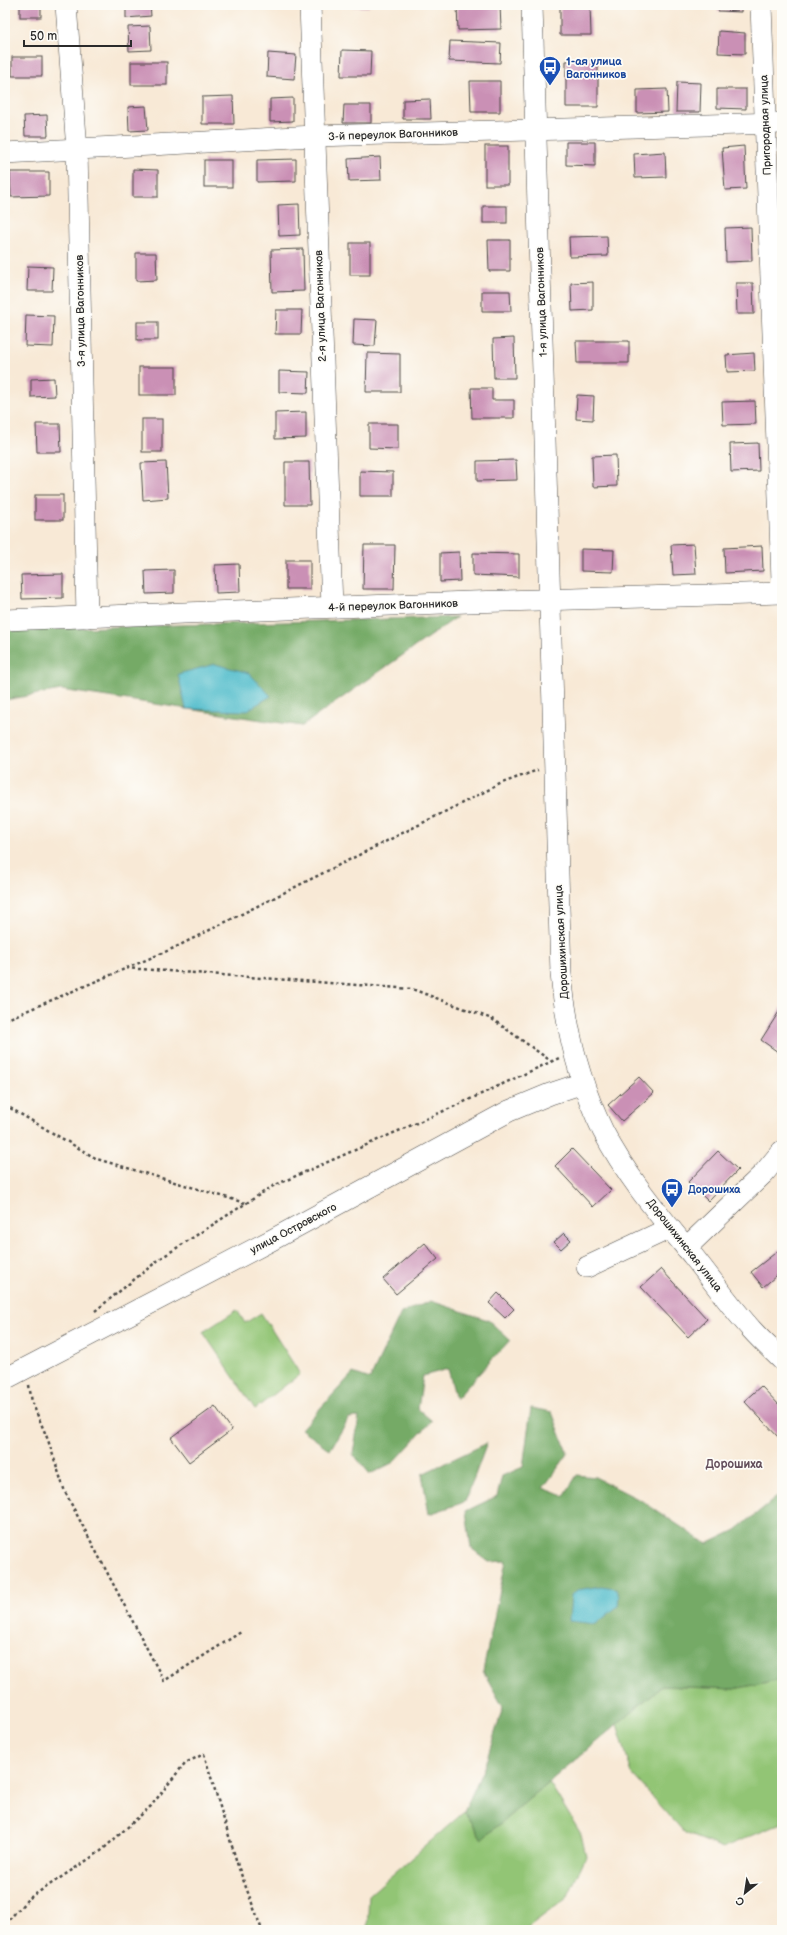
<svg xmlns="http://www.w3.org/2000/svg" width="787" height="1935" font-family="'Balsamiq Sans',sans-serif">
	<style>
		.industrial { fill: #cebed1 }
		.green { fill: #92c575; stroke: #5e7850 }
		.forest { fill: #75aa66; stroke: #506a48 }
		.water { fill: #50bccb; stroke: #3e747b }
		.building { fill: #ca90b5 }
		.lines { fill: none; stroke-linecap: round; stroke-linejoin: round }
		.minor-casing { stroke: #4a4845; stroke-width: 22 }
		.path { stroke: #4a4845; stroke-width: 2.5; stroke-dasharray: 3 3; stroke-linecap: butt }
		.minor { stroke: #fff; stroke-width: 21 }
		.labels { text-anchor: middle; stroke-width: 3.5; stroke-linejoin: round; paint-order: stroke }
		.transit-label { font-size: 11px; font-weight: bold; fill: #164399; stroke: #fdfcf7; text-anchor: start }
		.street-label { font-size: 11px; fill: #2b2b2b; stroke: #fdfcf7 }
		.neighbourhood-label { font-size: 12px; font-weight: bold; fill: #634e5b; stroke: #fdfcf7 }
	</style>
	<rect width="100%" height="100%" fill="#fdfcf7"/>
	<filter id="ink" filterUnits="userSpaceOnUse"><feTurbulence type="fractalNoise" baseFrequency=".025" numOctaves="2"/><feDisplacementMap in="SourceGraphic" scale="8" xChannelSelector="R" yChannelSelector="G"/><feConvolveMatrix kernelMatrix="1 2 1 2 8 2 1 2 1" color-interpolation-filters="sRGB"/></filter>
	<filter id="wash" filterUnits="userSpaceOnUse"><feTurbulence type="fractalNoise" baseFrequency=".012" numOctaves="4" result="noise"/><feDisplacementMap in="SourceGraphic" scale="16" xChannelSelector="R" yChannelSelector="G"/><feGaussianBlur stdDeviation="0.9" result="paint"/><feColorMatrix in="noise" values="0 0 0 0 0 0 0 0 0 0 0 0 0 0 0 0 0 1.4 0 .05"/><feComposite in="paint" operator="in"/></filter>
	<g filter="url(#wash)">
		<rect width="100%" height="100%" fill="#f8e9d6"/>
		<path class="industrial" d="M565,1230L574,1240L561,1252L551,1242Z"/>
		<g class="green">
			<path d="M237,1310L245,1323L261,1313L300,1374L255,1409L203,1332Z"/>
			<path d="M782,1679V1823L723,1848L685,1833L632,1774L617,1724L662,1686L734,1689Z"/>
			<path d="M549,1782L581,1834L586,1856L567,1898L524,1930H367L369,1895L464,1812L482,1839Z"/>
		</g>
		<g class="forest">
			<path d="M457,617L302,726L61,690L5,700V630Z"/>
			<path d="M431,1301L488,1320L510,1340L456,1399L448,1369L423,1376L418,1409L432,1421L394,1462L370,1474L353,1454L359,1417L349,1418L330,1450L301,1429L353,1373L370,1379L401,1313Z"/>
			<path d="M531,1408L552,1412L568,1454L543,1488L564,1496L577,1475L595,1477L642,1501L707,1544L736,1530L782,1493V1679L734,1689L662,1686L482,1839L464,1812L485,1765L503,1707L483,1671L506,1561L489,1562L471,1548L466,1511L497,1496L502,1476L523,1467Z"/>
			<path d="M487,1443L465,1502L429,1514L422,1474Z"/>
		</g>
		<g class="water">
			<path d="M215,664L249,673L271,696L246,711L186,709L178,674Z"/>
			<path d="M601,1586L615,1588L619,1596L618,1606L596,1624L569,1621L571,1595L577,1590Z"/>
		</g>
		<g id="blocks">
			<g class="building">
				<rect x="20" y="5" width="21" height="12"/>
				<path d="M126,5H150L151,16L126,18Z"/>
				<rect x="341" y="5" width="28" height="2"/>
				<path d="M500,5L501,29L458,30L457,6Z"/>
				<path d="M560,5H590L591,35H560Z"/>
				<path d="M718,5H741V12L718,11Z"/>
				<path d="M150,26L151,50L129,51L128,27Z"/>
				<path d="M719,31L745,33V54L718,53Z"/>
				<path d="M450,41L501,43L500,63L449,61Z"/>
				<path d="M342,50L371,51L370,76H341Z"/>
				<path d="M268,53L296,55L294,79L267,77Z"/>
				<rect x="12" y="57" width="30" height="19"/>
				<path d="M598,60V107H566V61Z"/>
				<rect x="131" y="62" width="36" height="23"/>
				<path d="M470,81H500V112H471Z"/>
				<path d="M677,82L701,83L700,112H676Z"/>
				<path d="M667,89L668,112L637,113V90Z"/>
				<path d="M717,89H746V109L717,108Z"/>
				<path d="M233,96L234,124H202V97Z"/>
				<path d="M293,98V121L270,122V99Z"/>
				<path d="M430,99L431,119H403V100Z"/>
				<path d="M344,105H371V123H343Z"/>
				<path d="M146,106L148,130L129,131L128,107Z"/>
				<path d="M47,115L48,136H25L24,116Z"/>
				<path d="M566,142H595V166L566,165Z"/>
				<rect x="485" y="146" width="23" height="39"/>
				<path d="M744,146L746,189L725,190L722,148Z"/>
				<path d="M665,152L666,177L635,178L634,154Z"/>
				<path d="M380,157L381,180L349,181L348,159Z"/>
				<path d="M296,159V181L257,182V160Z"/>
				<rect x="204" y="160" width="28" height="27"/>
				<path d="M133,169L158,170V197H133Z"/>
				<path d="M10,172H49V196L11,197Z"/>
				<path d="M299,204L300,235L279,236L278,205Z"/>
				<rect x="483" y="206" width="24" height="17"/>
				<path d="M751,227L752,261L726,262L725,228Z"/>
				<path d="M607,236L608,256L570,257L569,237Z"/>
				<path d="M488,240H510V271H489Z"/>
				<rect x="350" y="243" width="20" height="32"/>
				<path d="M303,249L304,291L272,292L271,250Z"/>
				<path d="M136,253H156L157,280L136,281Z"/>
				<path d="M28,266L53,267L52,291H27Z"/>
				<path d="M593,282V310L572,311L571,283Z"/>
				<path d="M736,283H753L754,314H737Z"/>
				<path d="M482,291H510L511,311H482Z"/>
				<path d="M276,310H302L301,334H275Z"/>
				<path d="M26,315L54,316L53,347L25,346Z"/>
				<path d="M354,319L377,320L375,346L353,345Z"/>
				<rect x="137" y="322" width="21" height="18"/>
				<path d="M514,338L515,378H494L493,339Z"/>
				<path d="M576,341H629V363H577Z"/>
				<path d="M367,353L400,354V392H366Z"/>
				<path d="M754,353L755,371L727,372L726,355Z"/>
				<rect x="139" y="367" width="37" height="28"/>
				<path d="M279,371L309,372L308,393L279,392Z"/>
				<path d="M54,378L55,396L31,397V379Z"/>
				<path d="M471,388H492V400H514V418H472Z"/>
				<path d="M577,395L594,396L593,420L576,419Z"/>
				<path d="M755,401L756,424L723,425L722,402Z"/>
				<path d="M306,412V438L275,439V413Z"/>
				<rect x="142" y="419" width="20" height="33"/>
				<path d="M36,424H60L61,452H37Z"/>
				<path d="M369,424H398V449L369,448Z"/>
				<path d="M758,443L759,471L731,472L730,444Z"/>
				<path d="M616,455L617,486L593,487L592,456Z"/>
				<path d="M516,460L517,480L477,481V461Z"/>
				<path d="M166,462L168,498L143,500L141,463Z"/>
				<path d="M285,462H309L310,505H285Z"/>
				<path d="M360,471L393,472V496H360Z"/>
				<rect x="35" y="495" width="28" height="25"/>
				<path d="M694,544L696,574L673,575L671,545Z"/>
				<path d="M364,545H395L394,589H363Z"/>
				<path d="M762,546L763,571L725,573L724,548Z"/>
				<path d="M581,549L614,550L613,572L581,571Z"/>
				<path d="M459,552L460,581L440,582V553Z"/>
				<path d="M473,553L519,554V577L473,575Z"/>
				<rect x="286" y="560" width="24" height="29"/>
				<path d="M239,564L240,592L216,593L215,565Z"/>
				<path d="M174,570V593L146,594L145,571Z"/>
				<path d="M63,574V598L22,599L21,575Z"/>
				<path d="M782,1007V1046L778,1052L761,1040Z"/>
				<path d="M639,1077L654,1093L622,1121L608,1105Z"/>
				<path d="M572,1149L611,1190L593,1207L555,1166Z"/>
				<path d="M718,1151L738,1170L708,1201L688,1182Z"/>
				<path d="M564,1233L571,1240L561,1249L554,1242Z"/>
				<path d="M425,1243L438,1259L396,1294L383,1279Z"/>
				<path d="M779,1250L782,1253V1271L763,1287L751,1272Z"/>
				<path d="M661,1269L707,1319L688,1337L641,1287Z"/>
				<path d="M498,1293L514,1309L505,1318L489,1303Z"/>
				<path d="M761,1386L782,1408V1437L780,1439L744,1401Z"/>
				<path d="M215,1406L232,1430L189,1462L171,1438Z"/>
			</g>
		</g>
	</g>
	<g filter="url(#ink)">
		<use href="#blocks" fill-opacity="0" stroke="#4a4845" stroke-width="1"/>
		<g class="lines">
			<g class="minor-casing">
				<g id="minor">
					<path d="M66,5L77,150L87,617"/>
					<path d="M310,5L332,607"/>
					<path d="M532,5L561,974C566,1028 579,1082 603,1131C626,1176 661,1217 693,1256C713,1281 731,1307 752,1330C761,1340 772,1350 782,1360"/>
					<path d="M761,5L782,580"/>
					<path d="M5,153L314,136L782,123"/>
					<path d="M5,620L469,602L782,593"/>
					<path d="M686,1248L764,1173L782,1151"/>
					<path d="M587,1267L670,1228"/>
					<path d="M5,1379L270,1241L509,1111L550,1094L583,1083"/>
				</g>
			</g>
			<g class="path">
				<path d="M126,968L412,989L492,1019L551,1061"/>
				<path d="M5,1020L174,948L502,783L538,770"/>
				<path d="M5,1105L97,1159L245,1203"/>
				<path d="M95,1311L161,1258L273,1186L453,1107L559,1058"/>
				<path d="M29,1385L32,1402L48,1440L65,1492L164,1681L241,1632"/>
				<path d="M5,1924L28,1899L101,1851L151,1806L185,1763L204,1754L238,1866L262,1930"/>
			</g>
			<use href="#minor" class="minor"/>
		</g>
	</g>
	<defs>
		<g id="bus-pin" transform="scale(1.15)"><path d="M0 17L-7.5 6A9.5 9.5 0 1 1 7.5 6Z" fill="#1a4fb4" stroke="#fdfcf7"/><path d="M-5-6H5V4H4V6H2V4H-2V6H-4V4H-5ZM-3.5-4V0h7V-4ZM-3.5 1.2v1.5H-2V1.2ZM2 1.2v1.5H3.5V1.2Z" fill="#fff"/></g>
	</defs>
	<g fill-rule="evenodd">
		<use href="#bus-pin" x="550" y="67"/>
		<use href="#bus-pin" x="672" y="1189"/>
	</g>
	<g class="labels">
		<g class="transit-label">
			<text x="566" y="65">1-ая улица<tspan x="566" dy="13">Вагонников</tspan></text>
			<text x="688" y="1193">Дорошиха</text>
		</g>
		<g class="street-label">
			<text transform="translate(765 125) rotate(-92)" y="4">Пригородная улица</text>
			<text transform="translate(393 134) rotate(-2)" y="4">3-й переулок Вагонников</text>
			<text transform="translate(541 302) rotate(-92)" y="4">1-я улица Вагонников</text>
			<text transform="translate(320 306) rotate(-92)" y="4">2-я улица Вагонников</text>
			<text transform="translate(80 311) rotate(-91)" y="4">3-я улица Вагонников</text>
			<text transform="translate(393 605) rotate(-2)" y="4">4-й переулок Вагонников</text>
			<text transform="translate(561 942) rotate(-93)" y="4">Дорошихинская улица</text>
			<text transform="translate(293 1228) rotate(-28)" y="4">улица Островского</text>
			<text transform="translate(685 1245) rotate(52)" y="4">Дорошихинская улица</text>
		</g>
		<g class="neighbourhood-label">
			<text x="734" y="1468">Дорошиха</text>
		</g>
	</g>
	<rect width="787" height="1935" fill="none" stroke="#fdfcf7" stroke-width="20"/>
	<g transform="translate(745 1893) rotate(210)" stroke="#fdfcf7" stroke-width="3" paint-order="stroke">
	<path d="M0-3L7 15L0 10L-7 15Z" fill="#2b2b2b"/>
	<text y="-6" font-size="11" font-weight="bold" text-anchor="middle" fill="#2b2b2b">С</text>
	</g>
	<path d="M24 40v6h107v-6" fill="none" stroke="#2b2b2b" stroke-width="2"/>
	<text x="30" y="40" font-size="12" fill="#2b2b2b" stroke="#fdfcf7" stroke-width="3" paint-order="stroke">50 m</text>
</svg>
